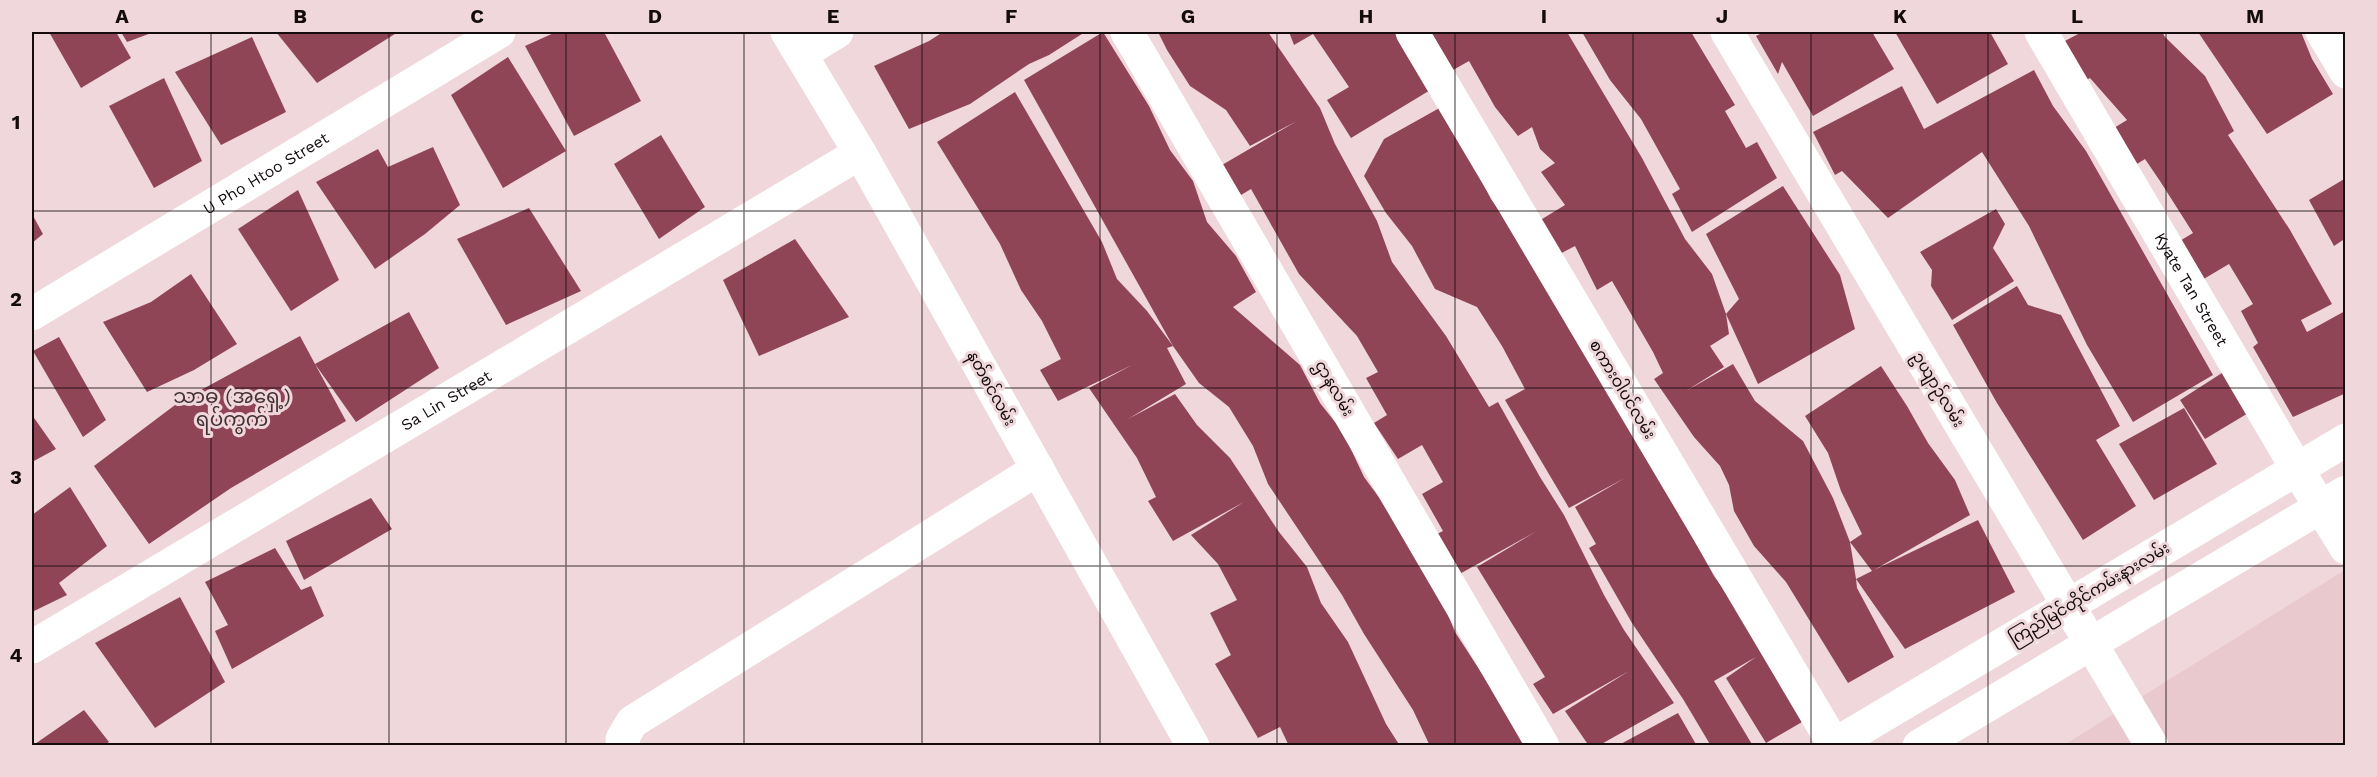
<svg xmlns="http://www.w3.org/2000/svg" width="2377" height="777" font-family="'Work Sans','Noto Sans Myanmar',sans-serif">
	<style>
		.built { fill: #e9c9ce }
		.building { fill: #904557; fill-rule: evenodd }
		.lines { fill: none; stroke-linecap: round; stroke-linejoin: round }
		.minor { stroke: #fff; stroke-width: 33 }
		.major { stroke: #fff; stroke-width: 33 }
		.grid { fill: none; stroke: #130b0c; stroke-width: 1.5; stroke-opacity: 0.55 }
		.labels { text-anchor: middle; stroke-width: 6; stroke-linejoin: round; paint-order: stroke }
		.street-label { font-size: 16px; fill: #130b0c; stroke: #efd7db }
		.quarter-label { font-size: 20px; fill: #433135; stroke: #efd7db }
		.neatline { fill: none; stroke: #130b0c; stroke-width: 2 }
		.grid-label { font-size: 20px; text-anchor: middle; font-weight: bold; fill: #130b0c }
	</style>
	<rect width="100%" height="100%" fill="#efd7db"/>
	<path class="built" d="M2345,570V745H2064Z"/>
	<g class="building">
		<path d="M49,32H116L131,58L81,88Z"/>
		<path d="M121,32H154L127,42Z"/>
		<path d="M276,32H398L317,83Z"/>
		<path d="M556,32H604L641,101L574,136L525,46Z"/>
		<path d="M943,32H1085L1049,55L1029,64L970,104L909,129L874,66L929,41Z"/>
		<path d="M1103,32L1149,106L1170,150L1193,181L1207,222L1236,256L1256,292L1233,307L1300,365L1320,403L1343,432L1364,477L1392,515L1439,593L1455,632L1529,746H1430L1413,710L1364,634L1342,595L1268,484L1253,446L1229,407L1199,383L1173,346L1024,80Z"/>
		<path d="M1158,32H1268L1320,108L1335,144L1377,221L1392,262L1446,336L1489,407L1498,402L1540,477L1564,515L1604,595L1624,630L1674,703L1598,746H1589L1565,711L1629,671L1553,714L1533,684L1545,677L1477,567L1537,531L1456,576L1433,536L1443,531L1422,494L1443,482L1422,445L1398,459L1374,423L1387,415L1366,378L1378,372L1357,336L1299,274L1251,189L1241,195L1222,165L1297,121L1250,146L1226,110L1190,86L1167,50Z"/>
		<path d="M1289,32H1395L1432,89L1351,138L1327,100L1349,87L1313,34L1294,45Z"/>
		<path d="M1431,32H1567L1642,158L1685,239L1712,274L1726,314L1729,334L1710,346L1724,367L1686,391L1733,364L1755,401L1803,441L1833,498L1850,542L1862,534L1841,491L1828,453L1805,416L1881,366L1907,406L1928,443L1955,480L1970,515L1874,570L1978,520L2015,592L1905,649L1856,579L1857,588L1894,657L1848,683L1786,582L1754,546L1734,511L1729,485L1720,466L1694,437L1654,379L1663,373L1653,352L1612,281L1597,290L1575,246L1554,257L1534,224L1565,205L1541,172L1555,163L1540,149L1532,127L1518,136L1495,107L1469,61L1453,70ZM1850,542L1872,571L1856,579Z"/>
		<path d="M1582,32H1691L1735,105L1725,111L1746,148L1757,142L1777,178L1692,232L1672,194L1680,189L1641,119L1610,80Z"/>
		<path d="M1764,32H1872L1894,69L1813,116L1782,62L1778,74L1756,36Z"/>
		<path d="M1895,32H1990L2008,64L1937,104Z"/>
		<path d="M2082,32H2162L2165,37L2205,76L2234,131L2228,135L2290,230L2332,304L2301,320L2307,332L2345,311L2346,313V393L2293,417L2253,347L2258,343L2241,311L2253,304L2229,264L2202,280L2178,242L2193,233L2160,181L2145,159L2132,167L2109,131L2127,120L2090,78L2082,82L2061,43Z"/>
		<path d="M2198,32H2301L2312,59L2333,94L2267,134Z"/>
		<path d="M252,37L286,112L221,145L175,72Z"/>
		<path d="M508,57L566,151L503,188L451,95Z"/>
		<path d="M2034,70L2053,106L2086,151L2213,375L2133,422L2087,345L2029,226L1982,152L1888,218L1842,171L1835,175L1813,132L1902,86L1924,129Z"/>
		<path d="M164,78L202,161L154,188L109,106Z"/>
		<path d="M1015,92L1102,242L1117,279L1147,311L1173,346L1167,348L1186,384L1128,419L1175,394L1197,425L1230,458L1279,532L1307,567L1321,603L1348,642L1386,724L1400,746H1289L1280,727L1258,738L1215,664L1231,655L1210,613L1237,600L1218,564L1191,535L1244,502L1173,541L1148,501L1156,497L1137,458L1089,388L1132,365L1058,401L1040,370L1061,359L1042,321L1021,290L1000,244L937,142Z"/>
		<path d="M1443,106L1491,199L1517,237L1651,463L1714,576L1739,611L1802,722L1766,743L1726,678L1756,657L1714,681L1753,746H1711L1683,699L1632,623L1589,548L1596,544L1575,507L1625,478L1569,508L1505,400L1525,389L1502,346L1477,307L1435,289L1412,246L1386,213L1364,176L1384,139Z"/>
		<path d="M661,135L705,207L659,239L614,164Z"/>
		<path d="M433,147L460,205L425,234L375,269L316,182L378,149L388,167Z"/>
		<path d="M2346,178V238L2334,246L2309,200Z"/>
		<path d="M1783,186L1840,275L1855,329L1758,384L1726,314L1739,299L1706,234Z"/>
		<path d="M298,190L339,280L291,311L238,229Z"/>
		<path d="M529,208L581,291L506,325L457,239Z"/>
		<path d="M1996,209L2005,224L1993,248L2014,281L1952,320L1931,286L1932,270L1920,252Z"/>
		<path d="M32,214L43,234L32,243Z"/>
		<path d="M795,239L849,317L759,356L723,280Z"/>
		<path d="M191,274L237,344L194,370L147,392L103,322L151,302Z"/>
		<path d="M2017,286L2028,305L2061,315L2120,426L2096,440L2136,506L2083,540L1997,403L1953,325Z"/>
		<path d="M409,312L439,368L356,422L315,364L346,421L231,488L149,544L94,466L179,402L300,336L315,364Z"/>
		<path d="M59,337L106,420L83,437L33,351Z"/>
		<path d="M2225,371L2250,412L2205,439L2180,400Z"/>
		<path d="M2184,408L2217,464L2154,500L2119,444Z"/>
		<path d="M32,415L56,449L32,462Z"/>
		<path d="M70,487L107,546L59,583L67,595L32,612V515Z"/>
		<path d="M371,498L392,529L304,580L286,541Z"/>
		<path d="M275,548L301,590L311,586L324,616L232,669L215,631L228,625L205,582Z"/>
		<path d="M180,597L225,682L155,728L95,643Z"/>
		<path d="M84,710L109,742L103,746H32Z"/>
		<path d="M1678,713L1697,746H1617Z"/>
	</g>
	<g class="lines">
		<g class="minor">
			<path d="M787,32L860,153L1193,746"/>
			<path d="M1127,32L1543,746"/>
			<path d="M1412,32L1835,746"/>
			<path d="M1727,32L2152,746"/>
			<path id="s1" d="M2041,32L2297,469L2346,548"/>
			<path d="M2322,32L2346,72"/>
			<path d="M801,54L837,32"/>
			<path id="s2" d="M32,314L499,32"/>
			<path id="s3" d="M32,647L860,153"/>
			<path d="M624,746L622,739L632,722L1038,469"/>
		</g>
		<g class="major">
			<path d="M1832,746L2346,440"/>
			<path d="M1919,746L2346,492"/>
		</g>
	</g>
	<path class="grid" d="M211,32V746M389,32V746M566,32V746M744,32V746M922,32V746M1100,32V746M1277,32V746M1455,32V746M1633,32V746M1811,32V746M1988,32V746M2166,32V746M32,211H2346M32,388H2346M32,566H2346"/>
	<g class="labels">
		<g class="street-label">
			<text dy="6" stroke="none"><textPath href="#s2" startOffset="273">U Pho Htoo Street</textPath></text>
			<text dy="6" stroke="none"><textPath href="#s1" startOffset="298">Kyate Tan Street</textPath></text>
			<text transform="translate(992 388) rotate(61)" y="6">နတ်စင်လမ်း</text>
			<text transform="translate(1335 388) rotate(60)" y="6">ဌာနလမ်း</text>
			<text transform="translate(1623 389) rotate(59)" y="6">စကားဝါပင်လမ်း</text>
			<text transform="translate(1939 389) rotate(59)" y="6">ဥယျာဉ်လမ်း</text>
			<text dy="6" stroke="none"><textPath href="#s3" startOffset="482">Sa Lin Street</textPath></text>
			<text transform="translate(2089 593) rotate(-31)" y="6">ကြည်မြင်တိုင်ကမ်းနားလမ်း</text>
		</g>
		<g class="quarter-label">
			<text x="232" y="403">သာဓု (အရှေ့)<tspan x="232" dy="23">ရပ်ကွက်</tspan></text>
		</g>
	</g>
	<rect width="2377" height="777" fill="none" stroke="#efd7db" stroke-width="66"/>
	<rect x="33" y="33" width="2311" height="711" class="neatline"/>
	<g class="grid-label">
		<text x="122" y="23">A</text>
		<text x="300" y="23">B</text>
		<text x="477" y="23">C</text>
		<text x="655" y="23">D</text>
		<text x="833" y="23">E</text>
		<text x="1011" y="23">F</text>
		<text x="1188" y="23">G</text>
		<text x="1366" y="23">H</text>
		<text x="1544" y="23">I</text>
		<text x="1722" y="23">J</text>
		<text x="1900" y="23">K</text>
		<text x="2077" y="23">L</text>
		<text x="2255" y="23">M</text>
		<text x="16" y="129">1</text>
		<text x="16" y="306">2</text>
		<text x="16" y="484">3</text>
		<text x="16" y="662">4</text>
	</g>
</svg>
